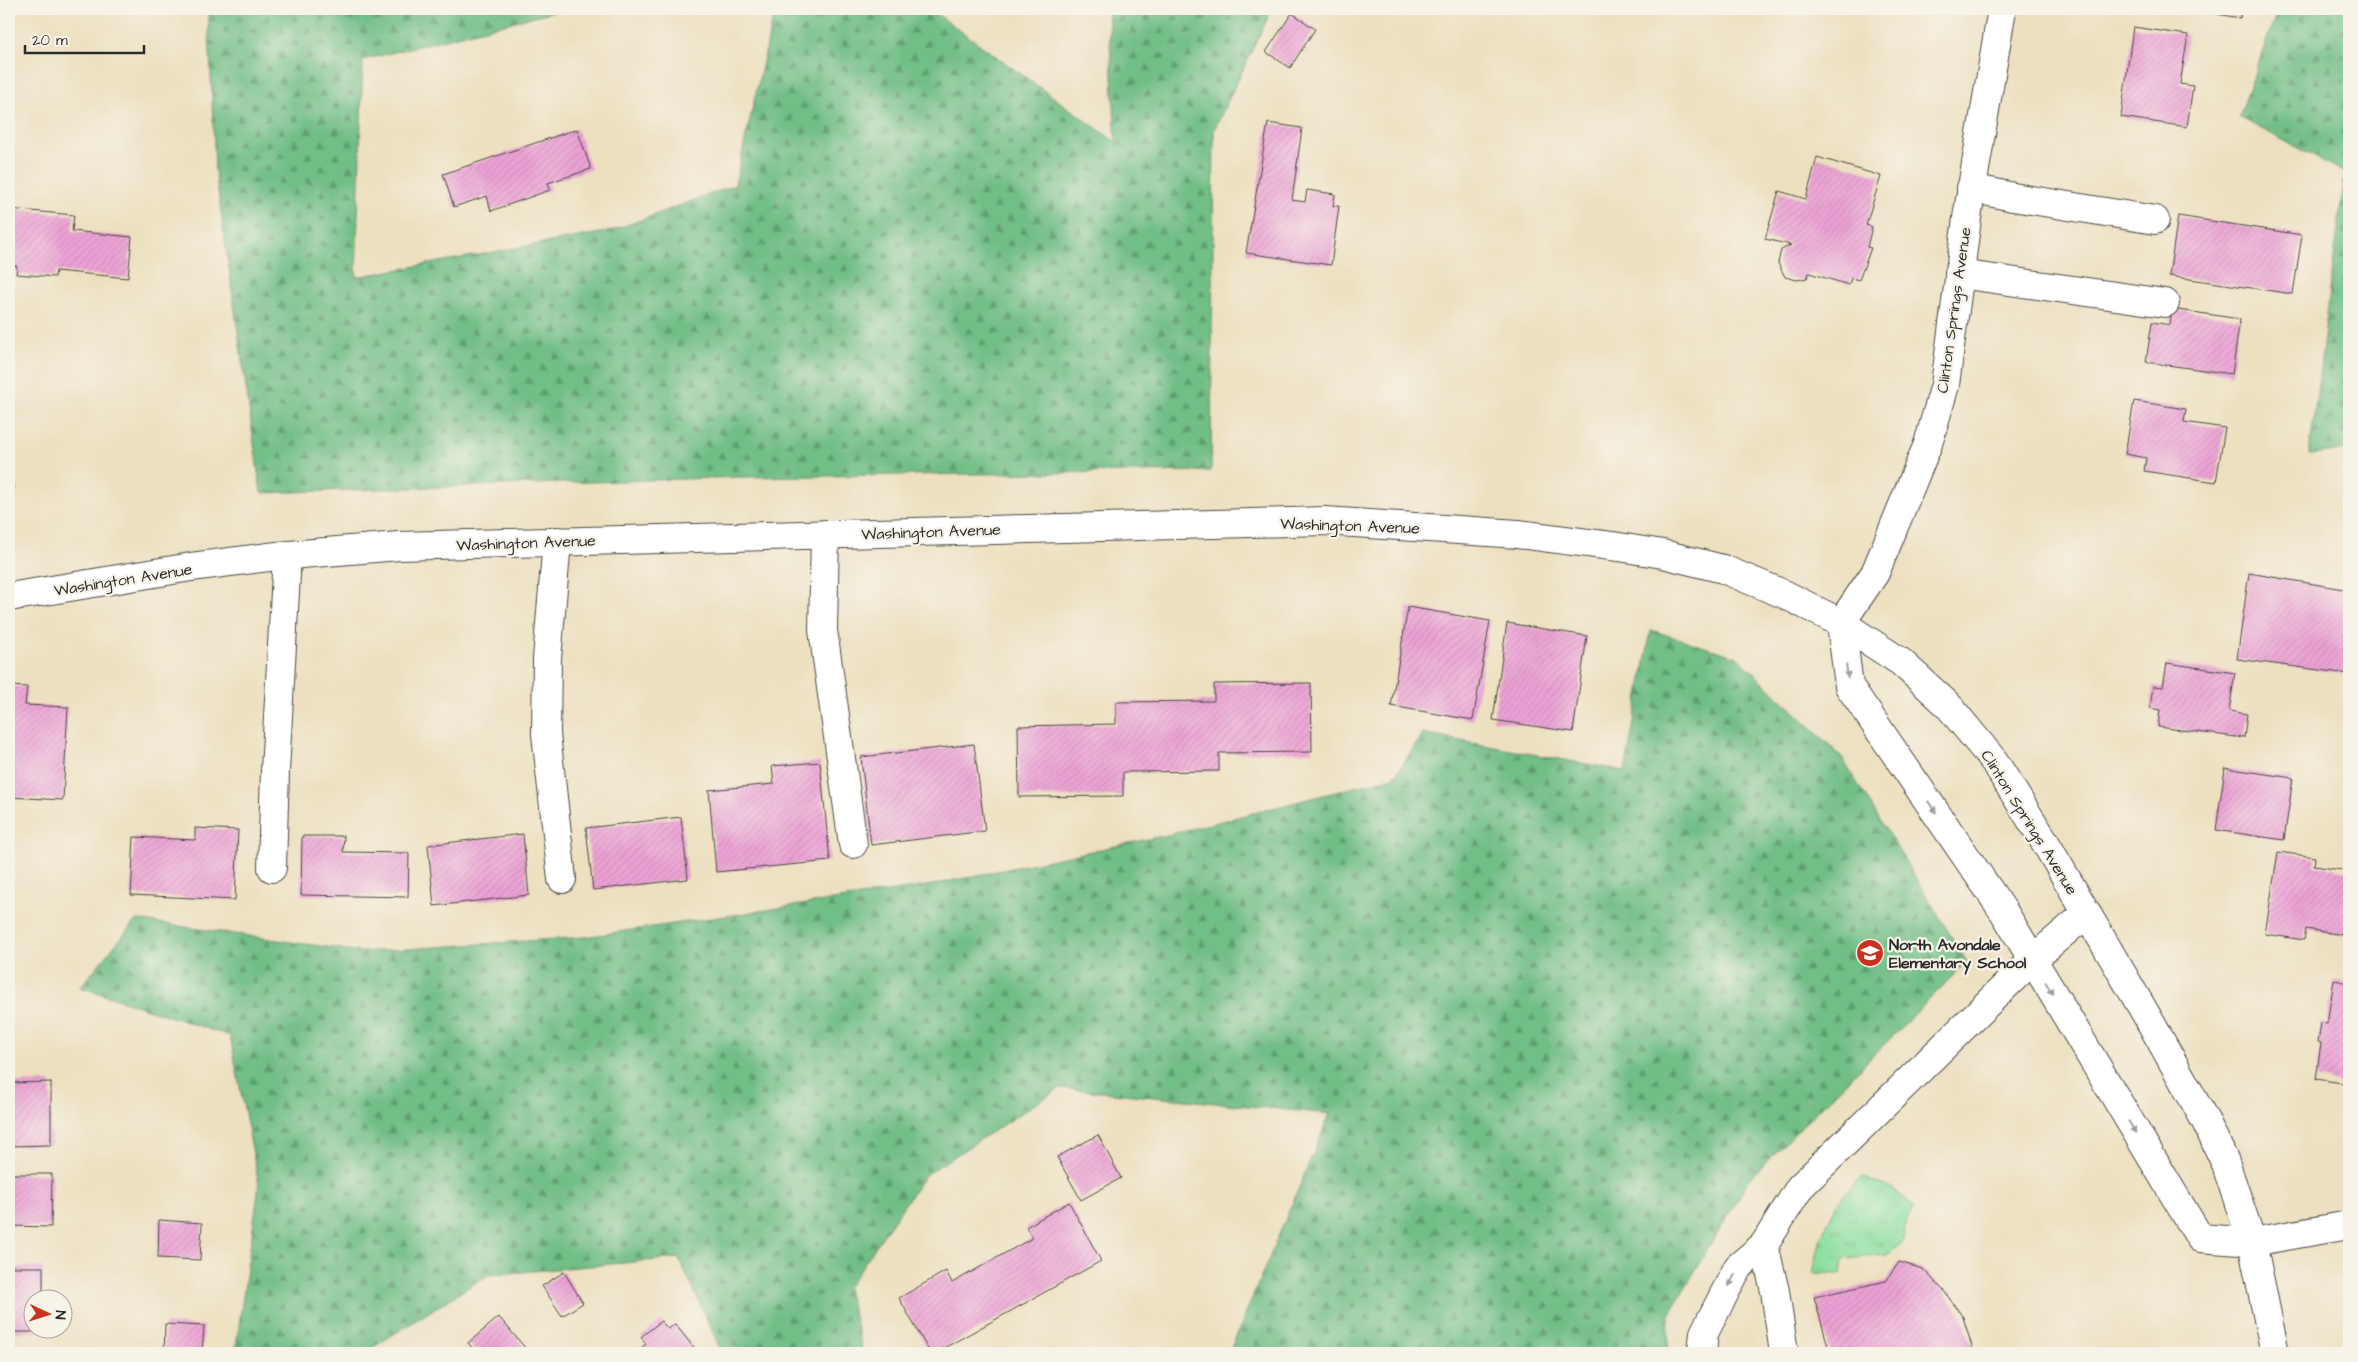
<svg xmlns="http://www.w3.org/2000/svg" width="2358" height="1362" font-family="'Architects Daughter',sans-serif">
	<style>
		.grass { fill: url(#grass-tufts); stroke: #5c8566 }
		.forest { fill: url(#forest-firs); stroke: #4e7458 }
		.building { fill: url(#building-hatch) }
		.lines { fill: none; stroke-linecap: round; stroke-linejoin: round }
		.minor-casing { stroke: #484641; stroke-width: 30 }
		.minor { stroke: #fff; stroke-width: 28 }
		.oneway { fill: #a0a0a0 }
		.labels { text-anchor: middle; stroke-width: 4.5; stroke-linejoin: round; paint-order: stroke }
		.street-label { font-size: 16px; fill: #2b2b2b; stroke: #f7f3e8 }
		.poi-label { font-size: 16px; font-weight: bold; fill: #2b2b2b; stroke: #f7f3e8; text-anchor: start }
	</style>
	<defs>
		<pattern id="grass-tufts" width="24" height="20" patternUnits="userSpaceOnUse" patternTransform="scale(1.25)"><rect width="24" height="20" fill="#8cdfa0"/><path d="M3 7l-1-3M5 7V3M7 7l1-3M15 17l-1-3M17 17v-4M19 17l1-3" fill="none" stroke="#79c08a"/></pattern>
		<pattern id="forest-firs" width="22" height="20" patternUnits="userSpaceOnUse" patternTransform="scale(1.25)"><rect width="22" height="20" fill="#71be86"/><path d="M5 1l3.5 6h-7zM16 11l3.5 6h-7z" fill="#5d9b6e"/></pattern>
		<pattern id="building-hatch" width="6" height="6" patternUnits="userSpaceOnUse" patternTransform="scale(1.25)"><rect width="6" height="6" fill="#eca3d5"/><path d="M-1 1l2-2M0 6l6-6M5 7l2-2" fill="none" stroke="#cb8cb7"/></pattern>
	</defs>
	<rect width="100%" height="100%" fill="#f7f3e8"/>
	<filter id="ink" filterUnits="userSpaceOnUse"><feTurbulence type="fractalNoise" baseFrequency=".02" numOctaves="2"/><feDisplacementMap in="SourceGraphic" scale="10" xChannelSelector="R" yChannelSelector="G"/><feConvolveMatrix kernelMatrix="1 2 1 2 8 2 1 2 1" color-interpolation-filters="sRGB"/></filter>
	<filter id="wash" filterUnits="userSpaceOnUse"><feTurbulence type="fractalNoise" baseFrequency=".0096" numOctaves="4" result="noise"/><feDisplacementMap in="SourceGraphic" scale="20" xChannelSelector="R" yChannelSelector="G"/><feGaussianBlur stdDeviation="1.12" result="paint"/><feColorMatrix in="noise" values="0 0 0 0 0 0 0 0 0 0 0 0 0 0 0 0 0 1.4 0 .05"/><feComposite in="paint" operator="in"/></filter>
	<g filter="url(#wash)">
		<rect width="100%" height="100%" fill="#ede0c0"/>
		<path class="grass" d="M1861,1177L1891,1188L1914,1206L1904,1227L1903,1242L1887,1255L1843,1259L1841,1274L1813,1273L1821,1238L1837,1203Z"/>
		<g class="forest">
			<path d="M208,9H563L363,60L356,277L611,231L735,185L775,9H930L1116,142L1108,9H1272L1214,130L1211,471L742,477L261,493L215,170Z"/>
			<path d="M2278,9H2349V450L2309,454L2345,173L2239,117Z"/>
			<path d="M1651,630L1737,657L1840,755L1967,962L1750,1178L1669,1315L1668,1353H1229L1330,1114L1060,1088L925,1175L847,1288L863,1353H722L679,1258L488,1275L364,1353H235L259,1185L230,1036L80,987L136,920L362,952L585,937L927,886L1167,835L1394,777L1423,734L1625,771Z"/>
		</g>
		<g id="blocks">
			<g class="building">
				<path d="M2188,9H2241L2240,18Z"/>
				<path d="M1292,13L1315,29L1290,68L1266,52Z"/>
				<path d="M2133,27L2188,35L2180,84L2193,86L2187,127L2121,117Z"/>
				<path d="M1268,123L1302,128L1292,200L1305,202L1307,190L1335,194L1333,206H1339L1331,265L1246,253Z"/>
				<path d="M577,129L591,169L548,183L550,190L491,211L487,196L454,207L443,174Z"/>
				<path d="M1817,157L1881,176L1866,225L1872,227L1867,247L1871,248L1859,280L1851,278L1849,285L1809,273L1807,278L1797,280L1785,277L1778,263L1781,250L1791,245L1765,239L1779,191L1806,199Z"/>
				<path d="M9,209L74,215L72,231L132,237L128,278L56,271L55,277L16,274L17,266L9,265Z"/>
				<path d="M2178,216L2302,235L2293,294L2169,276Z"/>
				<path d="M2172,309L2240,319L2232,374L2146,362L2152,322L2170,325Z"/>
				<path d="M2134,401L2186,409L2184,422L2225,428L2216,482L2144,471L2146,458L2125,454Z"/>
				<path d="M9,465L14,491L9,492Z"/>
				<path d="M2249,573L2349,590V674L2237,659Z"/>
				<path d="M1408,607L1490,621L1473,720L1391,706Z"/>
				<path d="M1507,623L1587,636L1573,732L1493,720Z"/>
				<path d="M2167,663L2235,673L2229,711L2247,714L2244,738L2158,727L2160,710L2150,708L2153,686L2163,687Z"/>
				<path d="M1311,683L1312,752L1219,753V771L1123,772V796L1019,797L1018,726L1116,724V702L1214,701V684Z"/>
				<path d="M9,686L27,687L25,705L68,707L63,800L9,797Z"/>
				<path d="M974,744L985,831L871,845L861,757Z"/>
				<path d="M820,762L830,861L716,872L709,790L774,784L772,766Z"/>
				<path d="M2225,768L2293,778L2284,840L2216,830Z"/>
				<path d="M681,817L688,879L593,890L586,828Z"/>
				<path d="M195,828L238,830L235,900L131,895L134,837L195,840Z"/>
				<path d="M523,834L529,895L434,906L428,845Z"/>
				<path d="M302,836H344L343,852L409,853L408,897L301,895Z"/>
				<path d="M2278,852L2315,857L2314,866L2349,871V936L2306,929L2304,940L2265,934Z"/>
				<path d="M2334,980L2349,983V1084L2316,1079L2321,1043L2318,1042L2321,1023L2327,1024Z"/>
				<path d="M51,1082V1145L9,1146V1083Z"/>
				<path d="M1098,1135L1121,1178L1081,1200L1057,1157Z"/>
				<path d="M9,1174H52L51,1227L9,1226Z"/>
				<path d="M1069,1202L1101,1261L935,1353H930L899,1298L946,1271L952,1283L1032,1238L1026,1227Z"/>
				<path d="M159,1220L202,1223L200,1260L158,1258Z"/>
				<path d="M1899,1262L1923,1269L1944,1291L1963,1317L1974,1353H1830L1814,1297L1886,1281Z"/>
				<path d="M9,1267H43V1300H32V1330H42V1332H9Z"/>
				<path d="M564,1272L583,1303L562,1316L542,1286Z"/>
				<path d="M499,1317L527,1350L524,1353H477L468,1343Z"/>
				<path d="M661,1321L668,1329L675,1324L698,1353H635L646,1344L641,1337Z"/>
				<path d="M165,1324L204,1326L202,1353H164Z"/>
			</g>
		</g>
	</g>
	<g filter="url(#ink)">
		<use href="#blocks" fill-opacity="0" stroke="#484641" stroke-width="1"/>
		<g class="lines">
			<g class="minor-casing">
				<g id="minor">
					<path d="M1971,188L2013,197L2155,220"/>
					<path d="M1959,274L2165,303"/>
					<path d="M825,534L823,630L853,844"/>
					<path d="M557,541L547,659L546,734L562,879"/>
					<path d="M9,597L191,567L277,556L399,546L1325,521L1518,534L1619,547L1663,554L1723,569L1786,595L1841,623L1901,662L1948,705L1994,761L2045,842L2147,1016L2206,1122L2225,1162L2252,1242L2275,1353"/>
					<path d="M1841,623L1849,686L2004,912L2200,1238L2252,1242L2349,1225"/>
					<path d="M1841,623L1875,573L1928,444L1945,385L1968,211L2002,9"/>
					<path d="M272,868L275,771L287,556"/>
					<path d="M1764,1245L1775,1291L1784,1353"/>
					<path d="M1702,1353L1704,1333L1738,1267L1764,1245L1800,1187L2033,959L2087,913"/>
				</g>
			</g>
			<use href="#minor" class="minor"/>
		</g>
		<defs><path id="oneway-solid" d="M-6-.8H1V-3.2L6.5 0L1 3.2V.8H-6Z" transform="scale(1.25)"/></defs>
		<g class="oneway">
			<use href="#oneway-solid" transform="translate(1847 671) rotate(83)"/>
			<use href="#oneway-solid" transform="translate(1932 807) rotate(55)"/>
			<use href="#oneway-solid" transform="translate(2049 988) rotate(59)"/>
			<use href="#oneway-solid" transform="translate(2132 1127) rotate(59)"/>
			<use href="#oneway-solid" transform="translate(1732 1280) rotate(117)"/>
		</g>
	</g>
	<defs>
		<g id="school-disc" transform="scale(1.4375)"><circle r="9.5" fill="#c8321e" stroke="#f7f3e8"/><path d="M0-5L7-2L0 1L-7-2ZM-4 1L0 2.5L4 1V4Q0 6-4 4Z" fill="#fff"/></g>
	</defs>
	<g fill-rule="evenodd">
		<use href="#school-disc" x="1870" y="953"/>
	</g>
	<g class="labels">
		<g class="street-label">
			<text transform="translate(1953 310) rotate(-82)" y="6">Clinton Springs Avenue</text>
			<text transform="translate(1350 525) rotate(2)" y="6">Washington Avenue</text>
			<text transform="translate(931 531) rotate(-2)" y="6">Washington Avenue</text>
			<text transform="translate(526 542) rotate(-2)" y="6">Washington Avenue</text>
			<text transform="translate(123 579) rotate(-9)" y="6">Washington Avenue</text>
			<text transform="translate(2030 822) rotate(58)" y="6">Clinton Springs Avenue</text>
		</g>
		<g class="poi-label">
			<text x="1889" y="950">North Avondale<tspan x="1889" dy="18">Elementary School</tspan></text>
		</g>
	</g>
	<rect width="2358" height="1362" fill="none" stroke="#f7f3e8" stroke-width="30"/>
	<g transform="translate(48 1314) rotate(94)"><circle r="24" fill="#f7f3e8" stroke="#a5a39c"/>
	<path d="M0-4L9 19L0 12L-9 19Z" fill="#c8321e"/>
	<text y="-8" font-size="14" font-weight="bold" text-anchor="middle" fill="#2b2b2b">N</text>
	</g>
	<path d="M25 45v8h119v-8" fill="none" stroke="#2b2b2b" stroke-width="2.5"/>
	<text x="32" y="45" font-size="15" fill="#2b2b2b" stroke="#f7f3e8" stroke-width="4" paint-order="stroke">20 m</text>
</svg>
